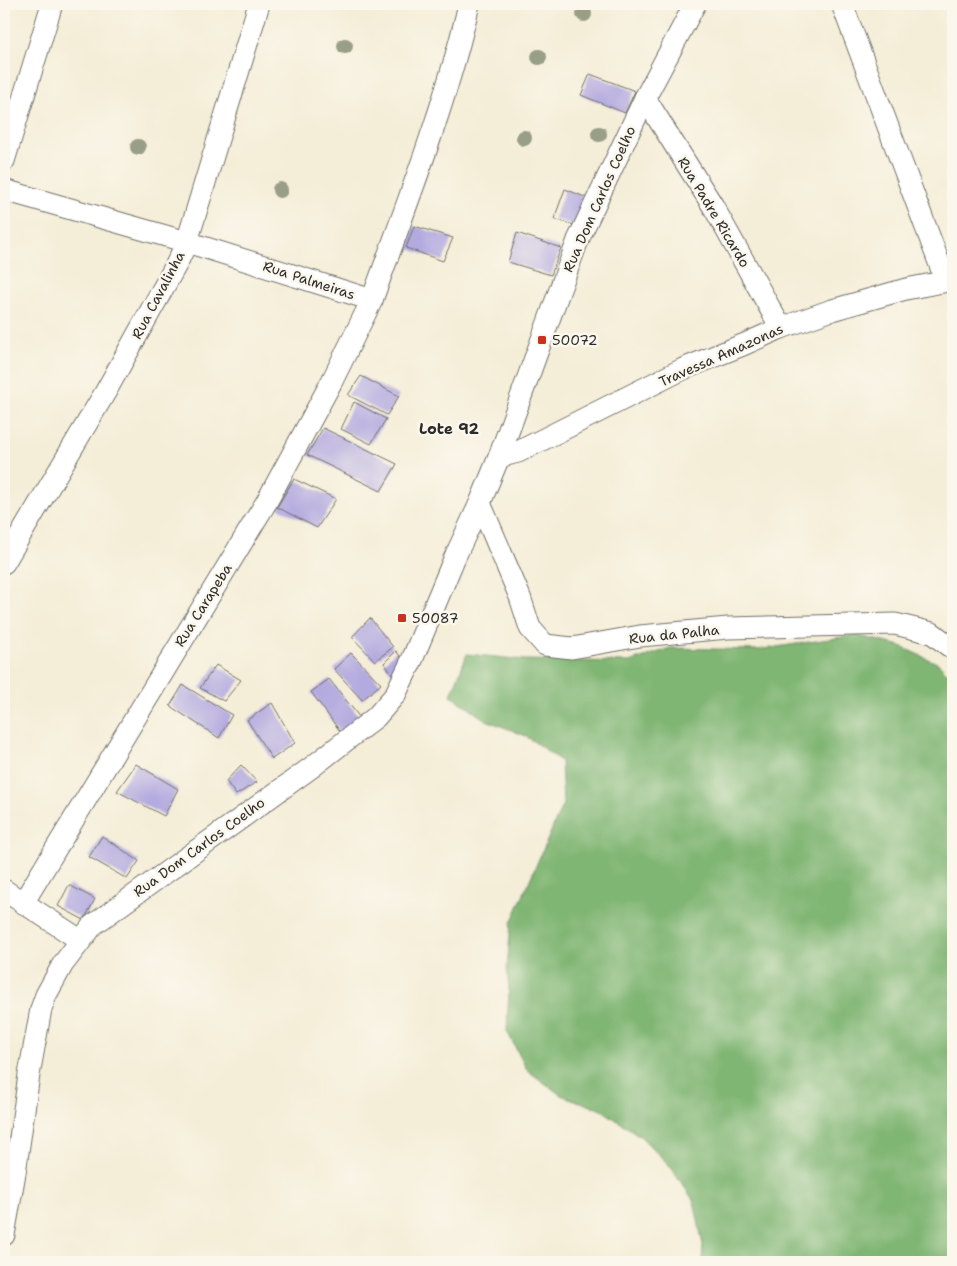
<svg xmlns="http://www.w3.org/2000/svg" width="957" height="1266" font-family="'Shantell Sans',sans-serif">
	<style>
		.forest { fill: #80b673; stroke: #56704f }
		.building { fill: #b3aadf }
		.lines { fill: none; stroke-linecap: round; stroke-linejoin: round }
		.minor-casing { stroke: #716f67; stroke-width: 23 }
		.minor { stroke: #fff; stroke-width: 21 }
		.tree { fill: #999e87 }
		.poi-dot { fill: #c8321e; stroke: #fbf7ec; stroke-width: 2 }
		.labels { text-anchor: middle; stroke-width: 5; stroke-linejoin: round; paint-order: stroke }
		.street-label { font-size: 14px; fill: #2b2b2b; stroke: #fbf7ec }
		.poi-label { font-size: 14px; fill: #2b2b2b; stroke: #fbf7ec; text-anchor: start }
		.neighbourhood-label { font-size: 15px; font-weight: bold; fill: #2b2b2b; stroke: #fbf7ec }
	</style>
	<rect width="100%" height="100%" fill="#fbf7ec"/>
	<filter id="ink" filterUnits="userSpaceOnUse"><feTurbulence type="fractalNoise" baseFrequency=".02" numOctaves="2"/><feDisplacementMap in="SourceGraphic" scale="10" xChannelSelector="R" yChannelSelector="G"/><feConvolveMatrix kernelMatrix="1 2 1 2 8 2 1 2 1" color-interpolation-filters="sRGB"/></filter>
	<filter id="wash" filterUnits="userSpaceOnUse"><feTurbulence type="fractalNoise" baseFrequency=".0096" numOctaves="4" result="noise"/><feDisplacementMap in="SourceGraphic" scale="20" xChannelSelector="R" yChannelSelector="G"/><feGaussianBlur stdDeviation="1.12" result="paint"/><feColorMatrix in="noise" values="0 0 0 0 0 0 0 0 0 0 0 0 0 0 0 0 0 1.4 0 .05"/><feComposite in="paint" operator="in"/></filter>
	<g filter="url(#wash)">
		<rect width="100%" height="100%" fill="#f4edd7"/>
		<path class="forest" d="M855,635L897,645L939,664L953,678V1262H702L703,1245L694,1201L670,1166L640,1136L602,1110L561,1095L527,1070L507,1031L509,989L507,968L511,923L563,804L561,761L526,736L484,719L451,695L467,654L525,660L629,662L671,648L757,650Z"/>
		<g id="blocks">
			<g class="building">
				<path d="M590,74L635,91L625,113L581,95Z"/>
				<path d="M565,189L592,200L580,227L554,219Z"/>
				<path d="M414,226L453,238L443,261L406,248Z"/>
				<path d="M517,233L561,248L551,275L508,262Z"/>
				<path d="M361,376L399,396L387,415L348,395Z"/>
				<path d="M354,402L386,419L371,444L341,429Z"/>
				<path d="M323,428L397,464L381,491L307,455Z"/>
				<path d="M294,479L336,499L317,528L277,507Z"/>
				<path d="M370,618L393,647L375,661L352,637Z"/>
				<path d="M396,651L406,663L393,675L384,663Z"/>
				<path d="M351,653L381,684L362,700L334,669Z"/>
				<path d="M216,665L241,680L224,701L200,688Z"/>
				<path d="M329,679L361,719L342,734L311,692Z"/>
				<path d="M183,685L232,715L219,738L170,706Z"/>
				<path d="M272,703L295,743L272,759L247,720Z"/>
				<path d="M136,764L178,789L164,816L117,791Z"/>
				<path d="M241,765L257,782L236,795L226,781Z"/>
				<path d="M102,836L139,861L127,879L89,857Z"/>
				<path d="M69,885L95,899L84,920L58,906Z"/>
			</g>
		</g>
	</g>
	<g filter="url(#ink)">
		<use href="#blocks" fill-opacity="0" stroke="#716f67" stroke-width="1"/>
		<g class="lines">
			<g class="minor-casing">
				<g id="minor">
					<path d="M842,4L946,281"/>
					<path d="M645,98L713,206L781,328"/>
					<path d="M4,161L52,4"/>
					<path d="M4,190L187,242L372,300C407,203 446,105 469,4"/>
					<path d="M499,457L518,452L683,369L745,344L781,328L832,310L906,289L953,280"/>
					<path d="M480,503L520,597L530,628L545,645L572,648L640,636L728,628L895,624L932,633L953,649"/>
					<path d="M4,563L106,391L176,265L187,242L259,4"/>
					<path d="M4,890L80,940"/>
					<path d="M23,903L267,501L331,383L372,300"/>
					<path d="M4,1235L15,1173L29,1075L41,1009L46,995L63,964L93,925L312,767L376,717L395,695L412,660L454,559L480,503L499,457L578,240L645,98L695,4"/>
				</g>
			</g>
			<use href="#minor" class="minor"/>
		</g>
		<g class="tree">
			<circle cx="584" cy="14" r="8"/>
			<circle cx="345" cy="46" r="8"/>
			<circle cx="539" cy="57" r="8"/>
			<circle cx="599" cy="134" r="8"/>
			<circle cx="524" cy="138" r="8"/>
			<circle cx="138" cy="147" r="8"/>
			<circle cx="280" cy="190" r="8"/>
		</g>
	</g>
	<g class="poi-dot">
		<rect x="537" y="335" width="10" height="10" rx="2.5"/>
		<rect x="397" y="613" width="10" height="10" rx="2.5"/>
	</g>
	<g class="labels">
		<g class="street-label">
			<text transform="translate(599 199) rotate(-66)" y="5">Rua Dom Carlos Coelho</text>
			<text transform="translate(714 212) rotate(59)" y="5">Rua Padre Ricardo</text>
			<text transform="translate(309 280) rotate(18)" y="5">Rua Palmeiras</text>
			<text transform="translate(158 295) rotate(-62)" y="5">Rua Cavalinha</text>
			<text transform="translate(721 355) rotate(-24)" y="5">Travessa Amazonas</text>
			<text transform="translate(203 605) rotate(-58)" y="5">Rua Carapeba</text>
			<text transform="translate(674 634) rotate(-6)" y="5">Rua da Palha</text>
			<text transform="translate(199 847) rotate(-36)" y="5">Rua Dom Carlos Coelho</text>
		</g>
		<g class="poi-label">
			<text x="552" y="345">50072</text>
			<text x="412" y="623">50087</text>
		</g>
		<g class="neighbourhood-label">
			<text x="449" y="434">Lote 92</text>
		</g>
	</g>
	<rect width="957" height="1266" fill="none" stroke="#fbf7ec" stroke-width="20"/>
</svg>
